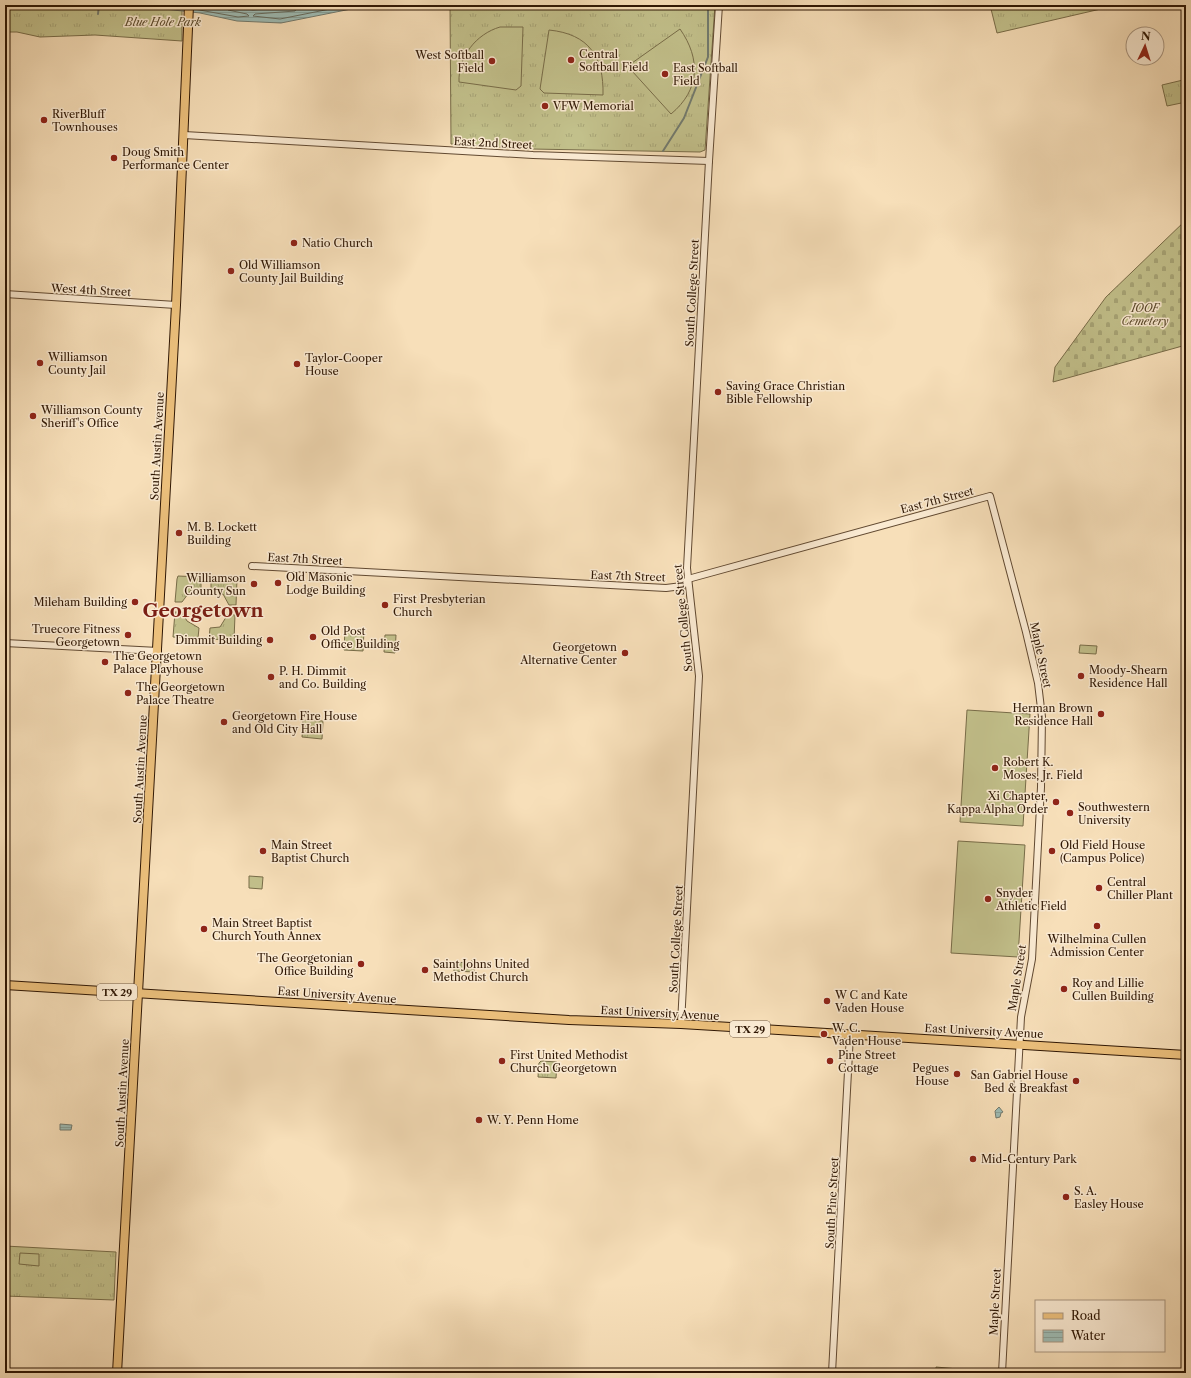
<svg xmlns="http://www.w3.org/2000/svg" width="1191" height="1378" font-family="'Libre Caslon Text',serif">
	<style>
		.grass { fill: url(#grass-tufts); stroke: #786c48 }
		.cemetery { fill: url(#cemetery-stones); stroke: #786c48 }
		.pitch { fill: #c2c08b; stroke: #786c48 }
		.water { fill: url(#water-rules); stroke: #727a6e }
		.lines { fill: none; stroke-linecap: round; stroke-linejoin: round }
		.shore { stroke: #666a5c; stroke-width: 1 }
		.stream { stroke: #727a6e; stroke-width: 2 }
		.minor-casing { stroke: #614931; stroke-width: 8 }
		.major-casing { stroke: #2f1704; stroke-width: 10 }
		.minor { stroke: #faead2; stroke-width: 6 }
		.major { stroke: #ecc07c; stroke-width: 8 }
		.poi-dot { fill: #8f2418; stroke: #faead2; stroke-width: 1.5 }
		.labels { text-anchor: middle; stroke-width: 3; stroke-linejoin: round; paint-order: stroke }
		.shield { fill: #faead2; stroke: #6c5642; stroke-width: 1 }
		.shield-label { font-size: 10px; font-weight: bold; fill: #2f1704 }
		.park-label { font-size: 11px; font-style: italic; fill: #5b4a2c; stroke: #faead2 }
		.poi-label { font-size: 11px; fill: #2f1704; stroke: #faead2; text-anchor: start }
		.street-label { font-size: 11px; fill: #2f1704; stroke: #faead2 }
		.town-label { font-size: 19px; font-weight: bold; fill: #7a1f14; stroke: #faead2 }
	</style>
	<defs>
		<pattern id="grass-tufts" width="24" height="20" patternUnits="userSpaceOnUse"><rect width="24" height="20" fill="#c2c08b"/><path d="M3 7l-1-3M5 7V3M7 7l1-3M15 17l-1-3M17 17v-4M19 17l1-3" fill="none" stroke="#a7a476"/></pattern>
		<pattern id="cemetery-stones" width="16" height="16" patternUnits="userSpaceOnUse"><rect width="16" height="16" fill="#c2c08b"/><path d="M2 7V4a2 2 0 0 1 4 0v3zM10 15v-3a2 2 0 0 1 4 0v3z" fill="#a7a476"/></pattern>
		<pattern id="water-rules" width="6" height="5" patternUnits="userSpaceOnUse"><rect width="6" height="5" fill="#9ebcb5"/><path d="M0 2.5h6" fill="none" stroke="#88a19a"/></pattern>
	</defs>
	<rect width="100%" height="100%" fill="#f7dfb9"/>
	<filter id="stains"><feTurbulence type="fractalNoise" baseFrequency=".005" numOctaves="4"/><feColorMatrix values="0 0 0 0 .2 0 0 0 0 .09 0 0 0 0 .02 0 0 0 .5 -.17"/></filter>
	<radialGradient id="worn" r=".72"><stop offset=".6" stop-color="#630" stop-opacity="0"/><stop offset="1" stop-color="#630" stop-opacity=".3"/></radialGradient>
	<g class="grass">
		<path d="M5,5L182,6V41L95,35L40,37L17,32H5Z"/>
		<path d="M450,5H715L705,150L700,152L531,149L451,144Z"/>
		<path d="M990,5H1118L997,33Z"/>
		<path d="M1183,80L1186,102L1167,106L1162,85Z"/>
		<path d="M178,576L201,577V588L199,590H191L182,602H175L177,579Z"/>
		<path d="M211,578L237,579L236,605H229L223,594H215L211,589Z"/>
		<path d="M175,612H182L187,621L199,628L198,638L173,637Z"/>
		<path d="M228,614L235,615L234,640L209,639L210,628L220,627Z"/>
		<path d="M345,629L364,630L363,651L344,650Z"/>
		<path d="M385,635H396L395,653L384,652Z"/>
		<path d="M303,720L323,721L322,739L302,737Z"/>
		<path d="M249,876L263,877L262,889L249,888Z"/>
		<path d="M471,961H474V972L454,971V962L470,963Z"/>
		<path d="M541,1061L557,1062L556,1078L538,1077L539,1063Z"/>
		<path d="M5,1246L116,1252L114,1300L5,1296Z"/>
		<path d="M936,1367L958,1369L959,1373H936Z"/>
	</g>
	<path class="cemetery" d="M1186,220V345L1053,382L1055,367L1106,297Z"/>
	<g class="pitch">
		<path d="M500,27H523L521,86L516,90L459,82C458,57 476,34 500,27Z"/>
		<path d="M680,29C701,59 700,90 671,114L632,71V63Z"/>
		<path d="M549,30C589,34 604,57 603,95L544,93L540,89Z"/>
		<path d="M1080,645L1097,646L1096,654L1079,653Z"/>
		<path d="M967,710L1030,714L1023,826L960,822Z"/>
		<path d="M958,841L1025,845L1018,957L951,953Z"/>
		<path d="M20,1253L39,1254V1266L19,1264Z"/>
	</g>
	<g class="water">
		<path d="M129,5H221L253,10L302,5H371L281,23L237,21L200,13Z"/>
		<path d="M999,1107L1003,1112L1001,1113L1000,1117L996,1118L995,1111Z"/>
		<path d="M60,1124L72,1125L71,1130H60Z"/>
	</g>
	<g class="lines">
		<g class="shore">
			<path d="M299,5L295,11L255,14L253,16L280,19L350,5"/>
			<path d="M194,9L238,17L249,16L247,14L228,10L226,5"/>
		</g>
		<g class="stream">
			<path d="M98,14L99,5"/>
			<path d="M663,151L684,118L708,57V5"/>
		</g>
		<g class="minor-casing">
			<g id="minor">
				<path d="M184,135L533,155L709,161"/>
				<path d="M5,294L176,305"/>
				<path d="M252,566L666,588L682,586L688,579L990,496L1026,632L1038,683L1042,717L1041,787L1032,959L1021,1017L1002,1373"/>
				<path d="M5,643L158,651"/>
				<path d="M681,1024L699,676L687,568L709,161L719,5"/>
				<path d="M832,1373L850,1034"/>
			</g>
		</g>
		<g class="major-casing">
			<g id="major">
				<path d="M5,985L569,1020L681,1024L1186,1055"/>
				<path d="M117,1373L176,305L189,5"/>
			</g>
		</g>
		<use href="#minor" class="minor"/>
		<use href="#major" class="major"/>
	</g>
	<g class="poi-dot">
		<circle cx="571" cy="60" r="4"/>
		<circle cx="492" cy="61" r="4"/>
		<circle cx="665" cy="74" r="4"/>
		<circle cx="545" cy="106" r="4"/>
		<circle cx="44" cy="120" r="4"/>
		<circle cx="114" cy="158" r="4"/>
		<circle cx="294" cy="243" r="4"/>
		<circle cx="231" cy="271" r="4"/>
		<circle cx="40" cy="363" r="4"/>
		<circle cx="297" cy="364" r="4"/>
		<circle cx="718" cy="392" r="4"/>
		<circle cx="33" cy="416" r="4"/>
		<circle cx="179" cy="533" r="4"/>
		<circle cx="278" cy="583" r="4"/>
		<circle cx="254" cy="584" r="4"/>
		<circle cx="135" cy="602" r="4"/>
		<circle cx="385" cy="605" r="4"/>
		<circle cx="128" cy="635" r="4"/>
		<circle cx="313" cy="637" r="4"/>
		<circle cx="270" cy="640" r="4"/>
		<circle cx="625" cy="653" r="4"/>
		<circle cx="105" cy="662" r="4"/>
		<circle cx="1081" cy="676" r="4"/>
		<circle cx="271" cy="677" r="4"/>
		<circle cx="128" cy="693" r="4"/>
		<circle cx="1101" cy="714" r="4"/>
		<circle cx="224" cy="722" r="4"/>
		<circle cx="995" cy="768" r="4"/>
		<circle cx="1056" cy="802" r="4"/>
		<circle cx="1070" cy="813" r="4"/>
		<circle cx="263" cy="851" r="4"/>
		<circle cx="1052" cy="851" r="4"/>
		<circle cx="1099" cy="888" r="4"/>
		<circle cx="988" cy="899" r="4"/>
		<circle cx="1097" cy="926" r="4"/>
		<circle cx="204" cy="929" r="4"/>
		<circle cx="361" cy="964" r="4"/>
		<circle cx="425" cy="970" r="4"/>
		<circle cx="1064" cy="989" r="4"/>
		<circle cx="827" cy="1001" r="4"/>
		<circle cx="824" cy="1034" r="4"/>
		<circle cx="502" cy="1061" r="4"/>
		<circle cx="830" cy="1061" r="4"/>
		<circle cx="957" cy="1074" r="4"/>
		<circle cx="1076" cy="1081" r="4"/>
		<circle cx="479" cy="1120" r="4"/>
		<circle cx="973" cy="1159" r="4"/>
		<circle cx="1066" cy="1197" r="4"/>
	</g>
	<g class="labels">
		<g class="shield">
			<rect x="97" y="984" width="40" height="16" rx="3"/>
			<rect x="730" y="1021" width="40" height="16" rx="3"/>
		</g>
		<g class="shield-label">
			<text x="117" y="996">TX 29</text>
			<text x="750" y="1033">TX 29</text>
		</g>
		<g class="park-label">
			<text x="163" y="26">Blue Hole Park</text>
			<text x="1145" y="312">IOOF<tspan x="1145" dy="13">Cemetery</tspan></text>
		</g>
		<g class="poi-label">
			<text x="579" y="58">Central<tspan x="579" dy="13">Softball Field</tspan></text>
			<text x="484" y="59" text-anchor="end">West Softball<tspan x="484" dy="13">Field</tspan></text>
			<text x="673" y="72">East Softball<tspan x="673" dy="13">Field</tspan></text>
			<text x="553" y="110">VFW Memorial</text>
			<text x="52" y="118">RiverBluff<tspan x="52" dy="13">Townhouses</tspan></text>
			<text x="122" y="156">Doug Smith<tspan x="122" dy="13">Performance Center</tspan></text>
			<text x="302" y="247">Natio Church</text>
			<text x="239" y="269">Old Williamson<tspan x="239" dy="13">County Jail Building</tspan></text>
			<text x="48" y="361">Williamson<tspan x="48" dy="13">County Jail</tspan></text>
			<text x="305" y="362">Taylor-Cooper<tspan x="305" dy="13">House</tspan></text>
			<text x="726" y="390">Saving Grace Christian<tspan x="726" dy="13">Bible Fellowship</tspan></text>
			<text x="41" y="414">Williamson County<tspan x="41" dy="13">Sheriff's Office</tspan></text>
			<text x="187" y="531">M. B. Lockett<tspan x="187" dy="13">Building</tspan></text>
			<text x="286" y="581">Old Masonic<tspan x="286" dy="13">Lodge Building</tspan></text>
			<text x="246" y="582" text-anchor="end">Williamson<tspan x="246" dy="13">County Sun</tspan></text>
			<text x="393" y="603">First Presbyterian<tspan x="393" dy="13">Church</tspan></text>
			<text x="127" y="606" text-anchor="end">Mileham Building</text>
			<text x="120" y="633" text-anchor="end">Truecore Fitness<tspan x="120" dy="13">Georgetown</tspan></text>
			<text x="321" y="635">Old Post<tspan x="321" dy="13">Office Building</tspan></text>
			<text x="262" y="644" text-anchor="end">Dimmit Building</text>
			<text x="617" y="651" text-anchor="end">Georgetown<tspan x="617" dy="13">Alternative Center</tspan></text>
			<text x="113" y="660">The Georgetown<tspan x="113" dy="13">Palace Playhouse</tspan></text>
			<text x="1089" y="674">Moody-Shearn<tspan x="1089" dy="13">Residence Hall</tspan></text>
			<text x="279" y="675">P. H. Dimmit<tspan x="279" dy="13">and Co. Building</tspan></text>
			<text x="136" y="691">The Georgetown<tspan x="136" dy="13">Palace Theatre</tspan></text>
			<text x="1093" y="712" text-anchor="end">Herman Brown<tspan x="1093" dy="13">Residence Hall</tspan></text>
			<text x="232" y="720">Georgetown Fire House<tspan x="232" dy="13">and Old City Hall</tspan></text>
			<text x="1003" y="766">Robert K.<tspan x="1003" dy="13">Moses, Jr. Field</tspan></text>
			<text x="1048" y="800" text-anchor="end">Xi Chapter,<tspan x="1048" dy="13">Kappa Alpha Order</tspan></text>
			<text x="1078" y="811">Southwestern<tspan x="1078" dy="13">University</tspan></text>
			<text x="271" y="849">Main Street<tspan x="271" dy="13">Baptist Church</tspan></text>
			<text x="1060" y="849">Old Field House<tspan x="1060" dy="13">(Campus Police)</tspan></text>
			<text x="1107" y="886">Central<tspan x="1107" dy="13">Chiller Plant</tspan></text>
			<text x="996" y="897">Snyder<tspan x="996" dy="13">Athletic Field</tspan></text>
			<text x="212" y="927">Main Street Baptist<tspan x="212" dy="13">Church Youth Annex</tspan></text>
			<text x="1097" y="943" text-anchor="middle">Wilhelmina Cullen<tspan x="1097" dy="13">Admission Center</tspan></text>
			<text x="353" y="962" text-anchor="end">The Georgetonian<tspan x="353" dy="13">Office Building</tspan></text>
			<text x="433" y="968">Saint Johns United<tspan x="433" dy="13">Methodist Church</tspan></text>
			<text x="1072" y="987">Roy and Lillie<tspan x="1072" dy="13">Cullen Building</tspan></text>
			<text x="835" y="999">W C and Kate<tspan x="835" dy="13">Vaden House</tspan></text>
			<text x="832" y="1032">W. C.<tspan x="832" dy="13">Vaden House</tspan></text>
			<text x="510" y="1059">First United Methodist<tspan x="510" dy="13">Church Georgetown</tspan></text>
			<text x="838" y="1059">Pine Street<tspan x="838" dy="13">Cottage</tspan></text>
			<text x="949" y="1072" text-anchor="end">Pegues<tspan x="949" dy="13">House</tspan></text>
			<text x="1068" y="1079" text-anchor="end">San Gabriel House<tspan x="1068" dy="13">Bed &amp; Breakfast</tspan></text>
			<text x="487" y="1124">W. Y. Penn Home</text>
			<text x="981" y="1163">Mid-Century Park</text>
			<text x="1074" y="1195">S. A.<tspan x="1074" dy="13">Easley House</tspan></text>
		</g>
		<g class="street-label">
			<text transform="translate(493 143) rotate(3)" y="4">East 2nd Street</text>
			<text transform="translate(91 290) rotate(3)" y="4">West 4th Street</text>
			<text transform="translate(692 293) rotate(-87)" y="4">South College Street</text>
			<text transform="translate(157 446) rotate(-87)" y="4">South Austin Avenue</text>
			<text transform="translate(937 500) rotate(-15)" y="4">East 7th Street</text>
			<text transform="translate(305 559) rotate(3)" y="4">East 7th Street</text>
			<text transform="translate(628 576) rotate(2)" y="4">East 7th Street</text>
			<text transform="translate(683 618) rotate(-96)" y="4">South College Street</text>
			<text transform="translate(1041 655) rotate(78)" y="4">Maple Street</text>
			<text transform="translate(140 769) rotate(-87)" y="4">South Austin Avenue</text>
			<text transform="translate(676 939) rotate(-87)" y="4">South College Street</text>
			<text transform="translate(1017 978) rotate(-81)" y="4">Maple Street</text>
			<text transform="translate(337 995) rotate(4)" y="4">East University Avenue</text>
			<text transform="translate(660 1013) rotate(3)" y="4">East University Avenue</text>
			<text transform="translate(984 1031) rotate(3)" y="4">East University Avenue</text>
			<text transform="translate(122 1093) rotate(-87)" y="4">South Austin Avenue</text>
			<text transform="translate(832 1203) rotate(-87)" y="4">South Pine Street</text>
			<text transform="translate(995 1302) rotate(-87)" y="4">Maple Street</text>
		</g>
		<g class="town-label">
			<text x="203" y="617">Georgetown</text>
		</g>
	</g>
	<rect width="1191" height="1378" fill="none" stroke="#f7dfb9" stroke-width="20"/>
	<rect x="6" y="6" width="1179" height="1366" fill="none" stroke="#2f1704" stroke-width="2"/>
	<rect x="10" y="10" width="1171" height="1358" fill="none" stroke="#2f1704"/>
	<rect x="1035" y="1300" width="130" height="52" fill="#faead2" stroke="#a99680"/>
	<rect x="1043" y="1313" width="20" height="6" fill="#ecc07c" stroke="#a99680"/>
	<text x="1071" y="1320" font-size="12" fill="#2f1704">Road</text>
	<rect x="1043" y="1330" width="20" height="12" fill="url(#water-rules)" stroke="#a99680"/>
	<text x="1071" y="1340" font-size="12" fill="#2f1704">Water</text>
	<g transform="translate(1145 46) rotate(4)"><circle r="19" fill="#faead2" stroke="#a99680"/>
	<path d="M0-3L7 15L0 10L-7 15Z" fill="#8f2418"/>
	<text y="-6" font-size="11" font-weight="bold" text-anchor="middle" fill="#2f1704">N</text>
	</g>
	<rect width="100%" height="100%" filter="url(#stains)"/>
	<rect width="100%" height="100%" fill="url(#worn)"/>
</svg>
